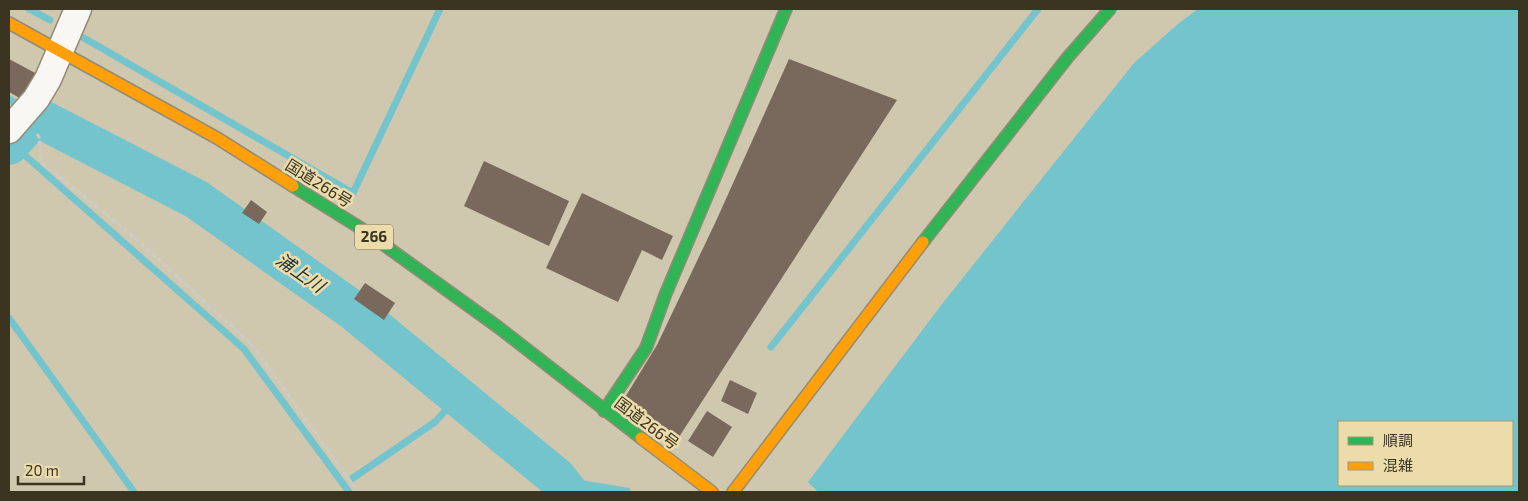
<svg xmlns="http://www.w3.org/2000/svg" width="1528" height="501" font-family="'Exo 2','Noto Sans JP',sans-serif">
	<style>
		.water { fill: #74c4cd; fill-rule: evenodd }
		.lines { fill: none; stroke-linecap: round; stroke-linejoin: round }
		.stream { stroke: #74c4cd; stroke-width: 7 }
		.river { stroke: #74c4cd; stroke-width: 40 }
		.building { fill: #78695c }
		.street-casing { stroke: #928c77; stroke-width: 29 }
		.fast-casing { stroke: #928c77; stroke-width: 14 }
		.slow-casing { stroke: #928c77; stroke-width: 14 }
		.path { stroke: #cecbc4; stroke-width: 3; stroke-dasharray: 5 2.5; stroke-linecap: butt }
		.street { stroke: #f8f7f3; stroke-width: 26 }
		.fast { stroke: #30b455; stroke-width: 11 }
		.slow { stroke: #ff9f0a; stroke-width: 11 }
		.labels { text-anchor: middle; stroke-width: 5; stroke-linejoin: round; paint-order: stroke }
		.shield { fill: #ecdcac; stroke: #6f664b; stroke-width: 1 }
		.shield-label { font-size: 15px; font-weight: bold; fill: #3a3421 }
		.street-label { font-size: 16px; fill: #3a3421; stroke: #ecdcac }
		.water-label { font-size: 18px; font-style: italic; fill: #1e3338; stroke: #ecdcac }
	</style>
	<rect width="100%" height="100%" fill="#d0c8ae"/>
	<g class="water">
		<path d="M1198,9H1519V492H818L808,482L942,304L1134,63L1179,23ZM1339,422H1512V485H1339Z"/>
		<path d="M568,478L630,488L631,492H556Z"/>
	</g>
	<g class="lines">
		<g class="stream">
			<path d="M29,9L50,20"/>
			<path d="M77,34L353,193L440,9"/>
			<path d="M9,99L23,108"/>
			<path d="M11,143L244,349L349,492"/>
			<path d="M9,318L134,492"/>
			<path d="M771,347L1038,9"/>
			<path d="M353,478L435,422L458,397"/>
		</g>
		<path class="river" d="M9,145L35,116L196,199L354,311L557,478L568,492"/>
	</g>
	<g class="building">
		<path d="M9,59L39,75L25,101L9,92Z"/>
		<path d="M789,59L897,100L679,437L624,399L657,345L716,221Z"/>
		<path d="M484,161L569,201L549,246L464,206Z"/>
		<path d="M582,193L673,236L662,260L642,250L618,302L546,268Z"/>
		<path d="M251,200L267,212L259,224L242,213Z"/>
		<path d="M365,283L395,303L384,320L354,299Z"/>
		<path d="M730,380L757,393L748,414L721,401Z"/>
		<path d="M707,411L732,427L713,457L688,441Z"/>
	</g>
	<g class="lines">
		<g class="street-casing">
			<path id="street" d="M9,130L36,99L48,79L78,9"/>
		</g>
		<g class="fast-casing">
			<g id="fast">
				<path d="M293,186L362,229L498,327L641,438"/>
				<path d="M923,242L1068,57L1110,9"/>
				<path d="M604,411L646,348L666,293L786,9"/>
			</g>
		</g>
		<g class="slow-casing">
			<g id="slow">
				<path d="M9,23L217,138L293,186"/>
				<path d="M641,438L712,492"/>
				<path d="M733,492L923,242"/>
			</g>
		</g>
		<path class="path" d="M37,134L39,137L41,162L128,232L253,346L358,492"/>
		<use href="#street" class="street"/>
		<use href="#fast" class="fast"/>
		<use href="#slow" class="slow"/>
	</g>
	<g class="labels">
		<rect class="shield" x="355" y="224.5" width="38" height="25" rx="4"/>
		<g class="shield-label">
			<text x="374" y="242">266</text>
		</g>
		<g class="street-label">
			<text transform="translate(319 183) rotate(32)" y="6">国道266号</text>
			<text transform="translate(647 423) rotate(37)" y="6">国道266号</text>
		</g>
		<g class="water-label">
			<text transform="translate(300 273) rotate(35)" y="6">浦上川</text>
		</g>
	</g>
	<rect width="1528" height="501" fill="none" stroke="#3a3421" stroke-width="20"/>
	<rect x="1338" y="421" width="175" height="65" fill="#ecdcac" stroke="#a59974"/>
	<rect x="1348" y="437" width="25" height="8" fill="#30b455" stroke="#a59974"/>
	<text x="1383" y="446" font-size="15" fill="#3a3421">順調</text>
	<rect x="1348" y="462" width="25" height="8" fill="#ff9f0a" stroke="#a59974"/>
	<text x="1383" y="471" font-size="15" fill="#3a3421">混雑</text>
	<path d="M18 476v8h66v-8" fill="none" stroke="#3a3421" stroke-width="2.5"/>
	<text x="25" y="476" font-size="15" fill="#3a3421" stroke="#ecdcac" stroke-width="4" paint-order="stroke">20 m</text>
</svg>
